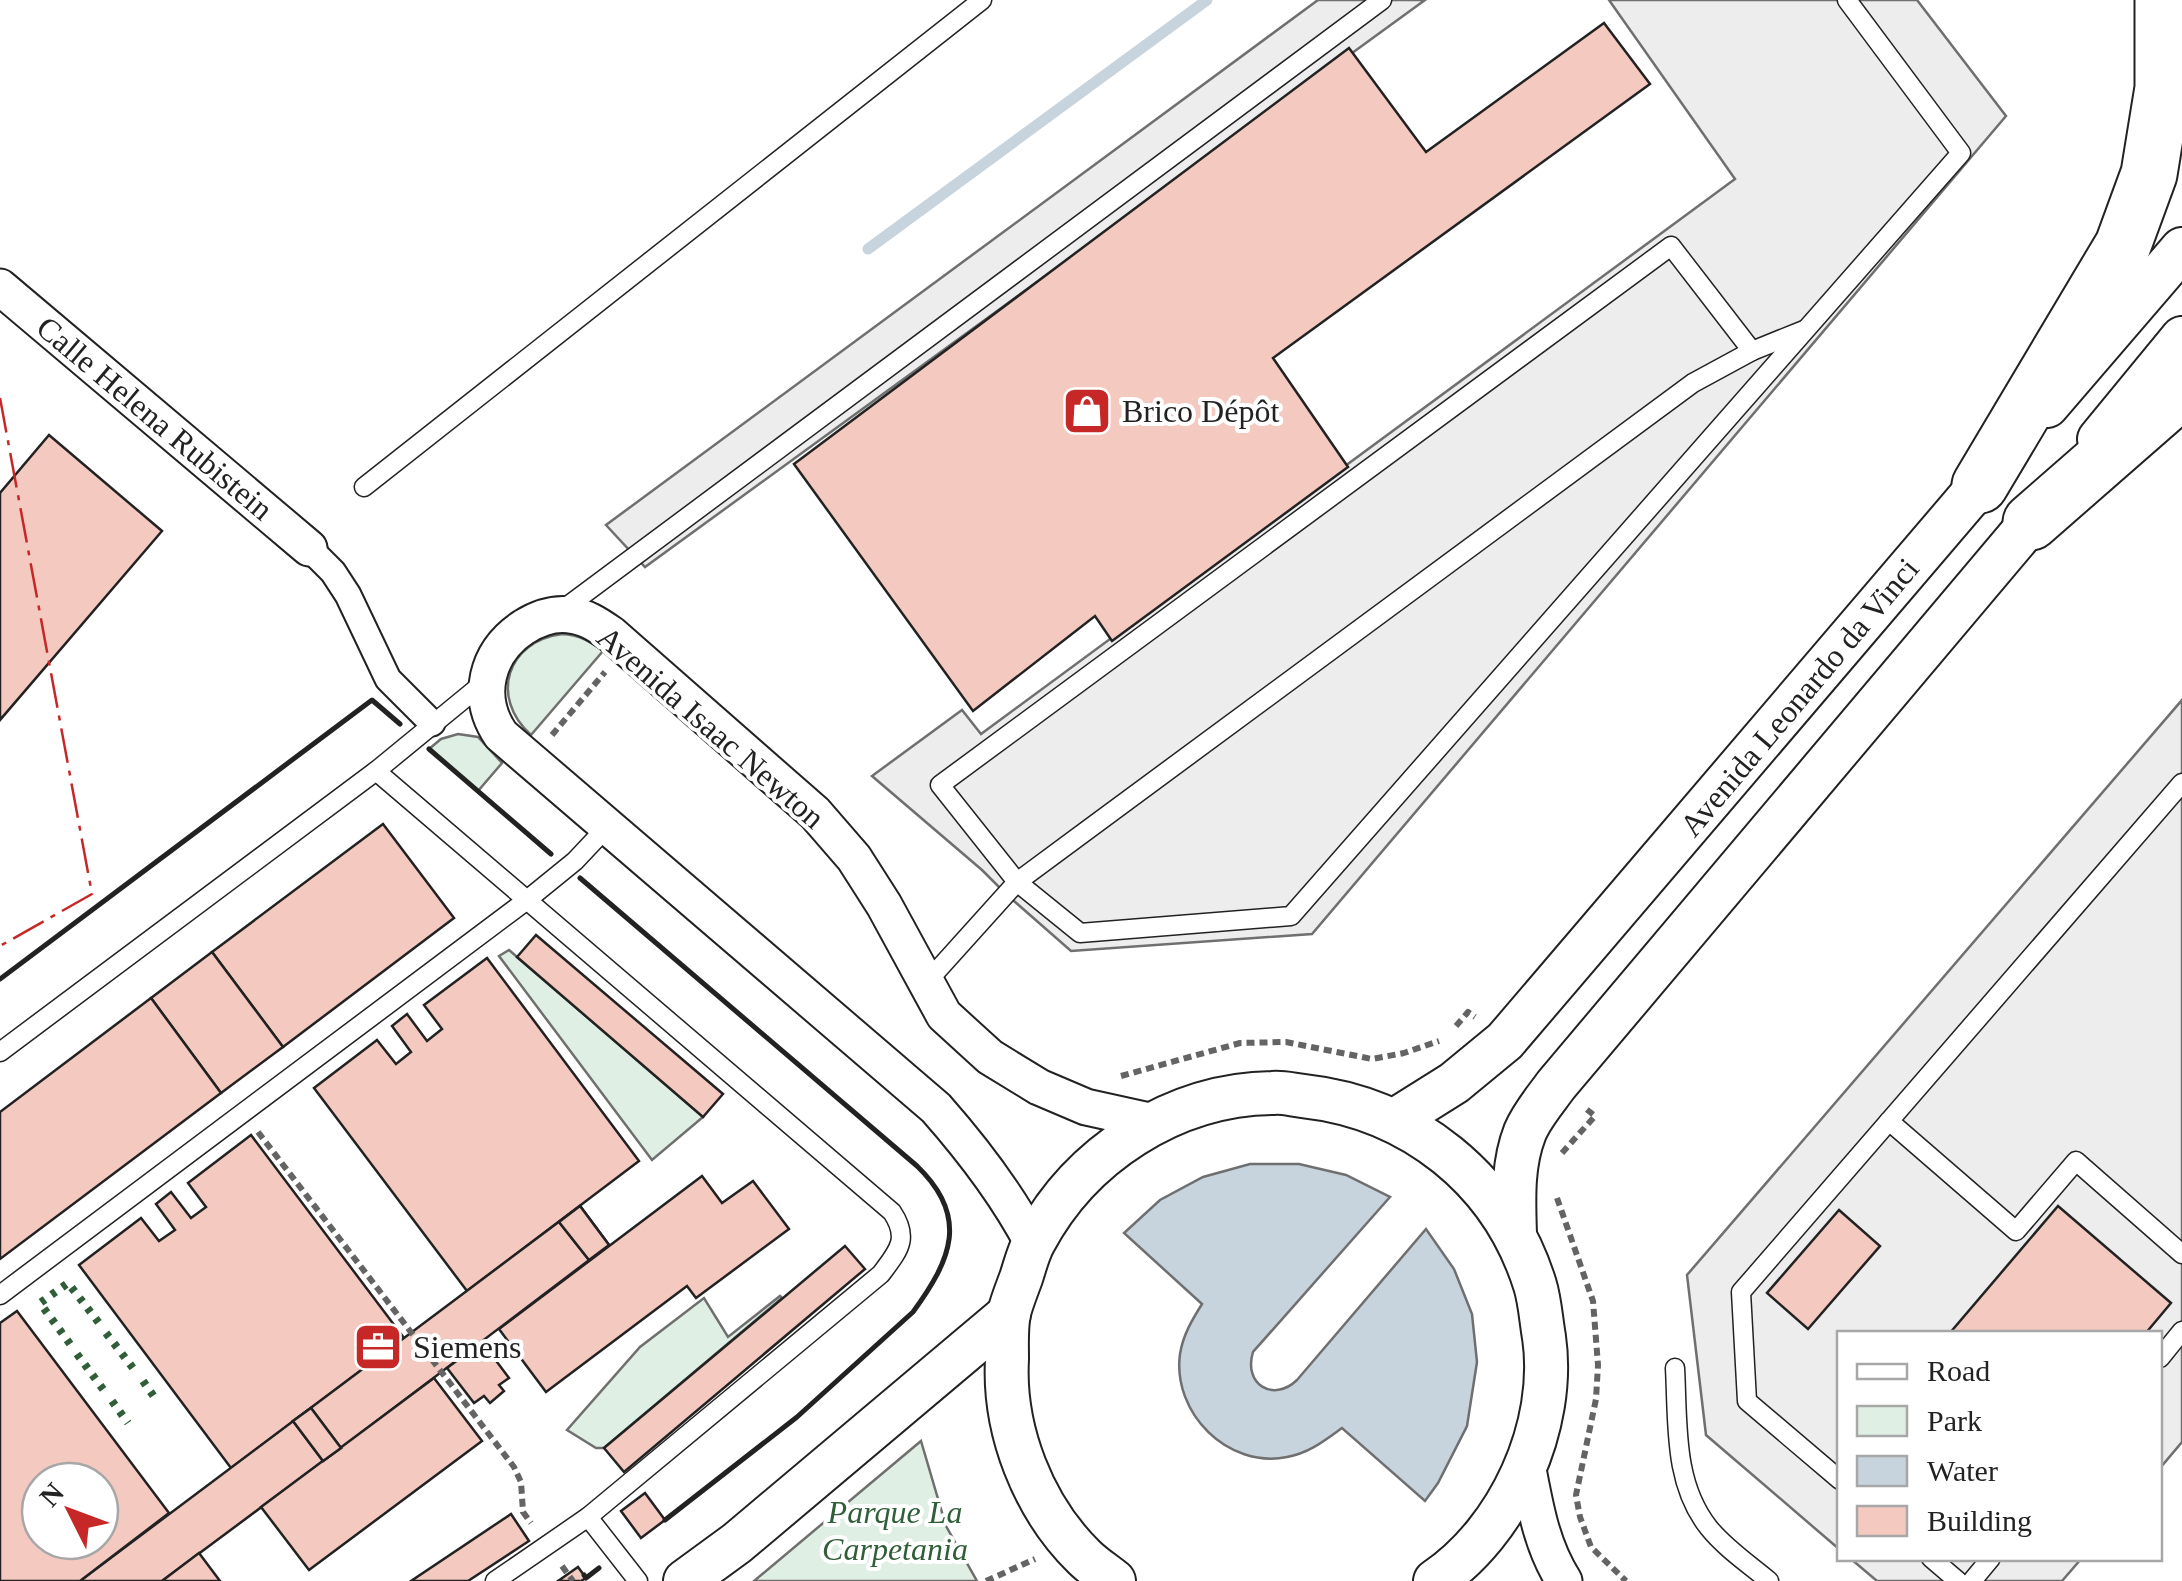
<svg xmlns="http://www.w3.org/2000/svg" width="2182" height="1581" font-family="Georgia,serif">
	<style>
		.green { fill: #e0efe3; stroke: #6f6f6f; stroke-width: 2.5 }
		.parking { fill: #ededed; stroke: #6f6f6f; stroke-width: 2.5 }
		.water { fill: #c7d3dd; stroke: #6f6f6f; stroke-width: 2.5 }
		.lines { fill: none; stroke-linecap: round; stroke-linejoin: round }
		.stream { stroke: #c7d3dd; stroke-width: 11 }
		.building { fill: #f3c9c0; stroke: #222; stroke-width: 2.5; fill-rule: evenodd }
		.service-casing { stroke: #222; stroke-width: 21 }
		.pedestrian-casing { stroke: #222; stroke-width: 29 }
		.minor-casing { stroke: #222; stroke-width: 39 }
		.tertiary-casing { stroke: #222; stroke-width: 46 }
		.motorway-casing { stroke: #222; stroke-width: 59 }
		.path { stroke: #646464; stroke-width: 6; stroke-dasharray: 8 5; stroke-linecap: butt }
		.service { stroke: #fff; stroke-width: 18 }
		.pedestrian { stroke: #fff; stroke-width: 25 }
		.minor { stroke: #fff; stroke-width: 35 }
		.tertiary { stroke: #fff; stroke-width: 42 }
		.motorway { stroke: #fff; stroke-width: 55 }
		.hedge { stroke: #2f5e38; stroke-width: 8; stroke-dasharray: 5 8; stroke-linecap: butt }
		.fence { stroke: #222; stroke-width: 2.5; stroke-dasharray: 12 5; stroke-linecap: butt }
		.wall { stroke: #222; stroke-width: 5 }
		.power { stroke: #c62828; stroke-width: 2.5; stroke-dasharray: 35 8 5 8; stroke-linecap: butt }
		.labels { text-anchor: middle; stroke-width: 8; stroke-linejoin: round; paint-order: stroke }
		.poi-label { font-size: 32px; fill: #222; stroke: #fff; text-anchor: start }
		.street-label { font-size: 32px; fill: #222; stroke: #fff }
		.park-label { font-size: 32px; font-style: italic; fill: #2f5e38; stroke: #fff }
	</style>
	<rect width="100%" height="100%" fill="#fff"/>
	<g class="green">
		<path d="M562,634C579,635 590,641 603,651L531,735C489,697 507,641 562,634Z"/>
		<path d="M458,734L478,737L502,763L478,791L429,749L441,739Z"/>
		<path d="M509,950L703,1117L652,1160L499,956Z"/>
		<path d="M780,1296L782,1298L604,1448H596L567,1430L640,1347L704,1298L728,1337Z"/>
		<path d="M921,1441L946,1526L977,1581H754Z"/>
	</g>
	<g class="parking">
		<path d="M1318,0H1425L645,567L606,525Z"/>
		<path d="M1609,0H1917L2006,116L1312,934L1071,951L1006,894L982,870L872,776L962,710L981,734L1735,179Z"/>
		<path d="M2182,700V1442L2160,1468V1334H1840L1839,1549L1706,1435L1687,1275Z"/>
		<path d="M1851,1559H2081L2062,1581H1877Z"/>
	</g>
	<path class="water" d="M1250,1164H1299L1346,1175L1390,1197L1253,1352C1243,1384 1273,1403 1297,1380L1426,1229L1454,1269L1472,1314L1477,1362L1467,1426L1438,1483L1425,1501L1342,1428C1324,1441 1309,1453 1287,1457C1228,1469 1172,1413 1180,1354C1183,1335 1192,1320 1202,1304L1124,1233L1160,1200L1203,1177Z"/>
	<g class="lines">
		<path class="stream" d="M868,249L1207,0"/>
	</g>
	<g class="building">
		<path d="M1604,23L1650,84L1273,358L1348,467L1112,641L1095,616L973,711L794,464L1349,48L1426,152Z"/>
		<path d="M49,435L162,531L0,720V493Z"/>
		<path d="M383,824L454,918L283,1047L212,952Z"/>
		<path d="M536,935L723,1094L703,1117L517,957Z"/>
		<path d="M212,952L283,1047L221,1093L151,998Z"/>
		<path d="M487,958L639,1161L467,1291L314,1088L377,1040L396,1064L411,1052L392,1026L407,1014L427,1041L442,1029L424,1005Z"/>
		<path d="M151,998L221,1093L0,1259V1112Z"/>
		<path d="M251,1135L404,1338L231,1468L79,1265L141,1218L159,1241L175,1230L156,1204L171,1192L191,1218L206,1207L188,1183Z"/>
		<path d="M702,1176L722,1203L753,1181L789,1229L696,1298L687,1286L546,1392L499,1329Z"/>
		<path d="M580,1206L609,1245L341,1448L162,1581H80Z"/>
		<path d="M580,1206L609,1245L589,1260L559,1222Z"/>
		<path d="M580,1206L609,1245L589,1260L559,1222Z"/>
		<path d="M2058,1206L2171,1303L2145,1334H1949Z"/>
		<path d="M1839,1210L1880,1246L1808,1329L1767,1293Z"/>
		<path d="M845,1246L865,1269L624,1472L604,1448Z"/>
		<path d="M17,1311L169,1513L80,1581H0V1323ZM40,1481H100V1541H40Z"/>
		<path d="M482,1342L509,1378L499,1385L504,1391L490,1403L484,1396L474,1403L447,1368Z"/>
		<path d="M434,1378L482,1441L309,1570L261,1507Z"/>
		<path d="M311,1408L341,1448L323,1461L293,1421Z"/>
		<path d="M311,1408L341,1448L323,1461L293,1421Z"/>
		<path d="M645,1493L665,1520L641,1538L621,1511Z"/>
		<path d="M511,1514L529,1541L468,1581H411Z"/>
		<path d="M199,1553L220,1581H162Z"/>
		<path d="M578,1567L586,1578L581,1581H558Z"/>
	</g>
	<g class="lines">
		<g class="service-casing">
			<g id="service">
				<path d="M1752,351L1671,246L940,785L1017,882L1080,933L1291,916L1961,153L1847,0"/>
				<path d="M364,487L982,0"/>
				<path d="M561,611L1382,0"/>
				<path d="M376,771L487,680"/>
				<path d="M926,983L1017,882L1086,831L1693,383L1752,351L1804,330"/>
				<path d="M0,1052L376,771L892,1212C910,1239 898,1251 881,1274L588,1517L495,1581"/>
				<path d="M1889,1121L2016,1231L2076,1161L2182,1254"/>
				<path d="M0,1295L527,900L575,861L607,827"/>
				<path d="M2160,1358L2182,1331"/>
				<path d="M1675,1368C1678,1423 1673,1483 1709,1528C1725,1548 1750,1565 1769,1581"/>
				<path d="M1840,1480L1747,1401L1741,1292L2182,783"/>
				<path d="M588,1517L638,1581"/>
				<path d="M1931,1558L1958,1581"/>
				<path d="M1972,1581L1991,1558"/>
			</g>
		</g>
		<g class="pedestrian-casing">
			<path id="pedestrian" d="M309,548L333,572L348,595L388,679L432,723"/>
		</g>
		<g class="minor-casing">
			<g id="minor">
				<path d="M0,287L309,548"/>
				<path d="M1033,1244C1007,1194 973,1150 936,1108L501,735C475,697 486,652 524,627C537,619 553,613 569,615C585,616 598,625 611,634L815,813L854,858L884,905L944,1015L990,1057L1039,1087L1086,1107L1154,1122"/>
				<path d="M1527,1464C1535,1505 1541,1545 1564,1581"/>
			</g>
		</g>
		<g class="tertiary-casing">
			<g id="tertiary">
				<path d="M2047,406L2182,249"/>
				<path d="M2099,439L2182,338"/>
				<path d="M1395,1120L1454,1083L1505,1041L2001,460"/>
				<path d="M1515,1235C1514,1200 1512,1165 1525,1132C1532,1115 1546,1099 1556,1085L2051,498"/>
				<path d="M685,1581L737,1543L1009,1314"/>
				<path d="M1114,1581C1104,1573 1093,1566 1084,1557C1033,1507 1003,1430 1007,1359C1007,1344 1006,1328 1009,1313C1012,1301 1017,1289 1021,1278C1025,1266 1028,1253 1034,1242C1080,1155 1173,1094 1273,1093C1283,1092 1293,1095 1303,1096C1412,1108 1502,1179 1535,1285C1540,1301 1541,1320 1544,1337C1557,1426 1509,1531 1435,1581"/>
			</g>
		</g>
		<g class="motorway-casing">
			<g id="motorway">
				<path d="M1980,485L2123,245L2149,174L2163,88V0"/>
				<path d="M2031,522L2182,390"/>
			</g>
		</g>
		<g class="path">
			<path d="M552,735L605,672"/>
			<path d="M1456,1026L1468,1012L1475,1017"/>
			<path d="M1121,1076L1240,1043L1286,1042L1372,1059L1404,1053L1439,1041"/>
			<path d="M258,1132L514,1467L521,1482L523,1512L531,1523"/>
			<path d="M1562,1153L1595,1116L1585,1108"/>
			<path d="M1557,1198L1593,1301L1598,1365L1596,1399L1576,1495L1580,1517L1591,1547L1626,1581"/>
			<path d="M562,1566L573,1581"/>
			<path d="M986,1581L1035,1559"/>
		</g>
		<use href="#service" class="service"/>
		<use href="#pedestrian" class="pedestrian"/>
		<use href="#minor" class="minor"/>
		<use href="#tertiary" class="tertiary"/>
		<use href="#motorway" class="motorway"/>
		<g class="hedge">
			<path d="M106,1333L136,1372"/>
			<path d="M70,1344L40,1303L68,1283L99,1323"/>
			<path d="M77,1354L105,1392"/>
			<path d="M143,1381L157,1401"/>
			<path d="M112,1401L128,1423"/>
		</g>
		<g class="fence">
			<path d="M429,749L551,854"/>
			<path d="M580,878L917,1166C970,1217 951,1260 913,1312L797,1417L665,1520"/>
			<path d="M0,979L372,700L400,724"/>
			<path d="M586,1578L599,1568"/>
		</g>
		<g class="wall">
			<path d="M429,749L551,854"/>
			<path d="M580,878L917,1166C970,1217 951,1260 913,1312L797,1417L665,1520"/>
			<path d="M0,979L372,700L400,724"/>
			<path d="M584,1575L586,1578L599,1568"/>
		</g>
		<path class="power" d="M0,398L92,894L0,946"/>
	</g>
	<defs>
		<g id="shop-square" transform="scale(2.5)"><rect x="-9" y="-9" width="18" height="18" rx="4" fill="#c62828" stroke="#fff"/><path d="M-5-2.5h2.3a2.7 3.5 0 0 1 5.4 0H5L5.5 6h-11ZM-1.5-2.5h3a1.5 2.3 0 0 0-3 0Z" fill="#fff"/></g>
		<g id="office-square" transform="scale(2.5)"><rect x="-9" y="-9" width="18" height="18" rx="4" fill="#c62828" stroke="#fff"/><path d="M-6-3h4V-5.5h4V-3h4V5H-6ZM-1-4.5V-3h2v-1.5ZM-6 0V1H6V0Z" fill="#fff"/></g>
	</defs>
	<g fill-rule="evenodd">
		<use href="#shop-square" x="1087" y="411"/>
		<use href="#office-square" x="378" y="1347"/>
	</g>
	<g class="labels">
		<g class="poi-label">
			<text x="1122" y="422">Brico Dépôt</text>
			<text x="413" y="1358">Siemens</text>
		</g>
		<g class="street-label">
			<text transform="translate(155 418) rotate(40)" y="11">Calle Helena Rubistein</text>
			<text transform="translate(1799 697) rotate(-50)" y="11">Avenida Leonardo da Vinci</text>
			<text transform="translate(711 727) rotate(41)" y="11">Avenida Isaac Newton</text>
		</g>
		<g class="park-label">
			<text x="895" y="1523">Parque La<tspan x="895" dy="37">Carpetania</tspan></text>
		</g>
	</g>
	<rect x="1837" y="1331" width="325" height="230" fill="#ffffff" stroke="#a7a7a7" stroke-width="2.5"/>
	<rect x="1857" y="1364" width="50" height="15" fill="#ffffff" stroke="#a7a7a7" stroke-width="2.5"/>
	<text x="1927" y="1381" font-size="30" fill="#222222">Road</text>
	<rect x="1857" y="1406" width="50" height="30" fill="#e0efe3" stroke="#a7a7a7" stroke-width="2.5"/>
	<text x="1927" y="1431" font-size="30" fill="#222222">Park</text>
	<rect x="1857" y="1456" width="50" height="30" fill="#c7d3dd" stroke="#a7a7a7" stroke-width="2.5"/>
	<text x="1927" y="1481" font-size="30" fill="#222222">Water</text>
	<rect x="1857" y="1506" width="50" height="30" fill="#f3c9c0" stroke="#a7a7a7" stroke-width="2.5"/>
	<text x="1927" y="1531" font-size="30" fill="#222222">Building</text>
	<g transform="translate(70 1511) rotate(312)"><circle r="48" fill="#ffffff" stroke="#a7a7a7" stroke-width="2.5"/>
	<path d="M0-8L18 38L0 25L-18 38Z" fill="#c62828"/>
	<text y="-15" font-size="28" font-weight="bold" text-anchor="middle" fill="#222222">N</text>
	</g>
</svg>
